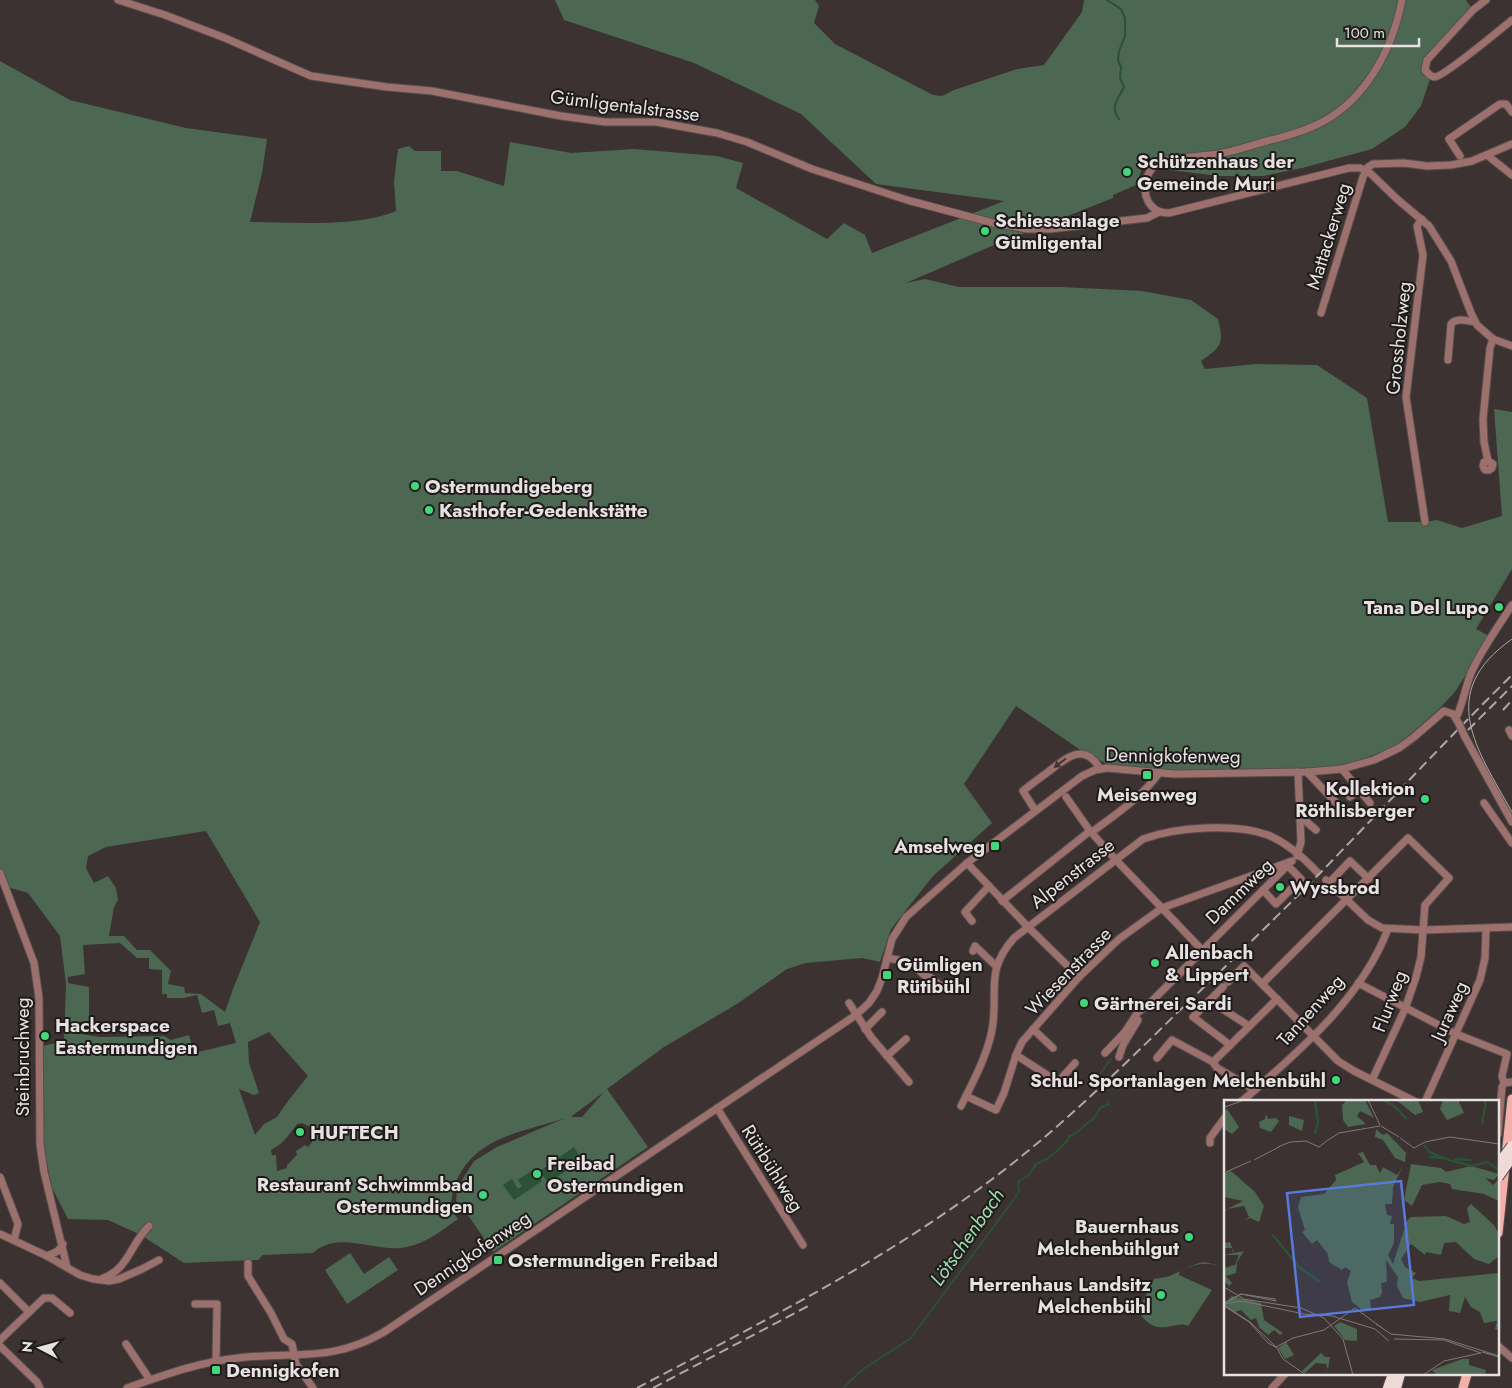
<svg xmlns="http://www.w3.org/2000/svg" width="1512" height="1388" font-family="Jost,sans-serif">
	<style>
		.green { fill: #4c6752; fill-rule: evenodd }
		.water { fill: #2b5136 }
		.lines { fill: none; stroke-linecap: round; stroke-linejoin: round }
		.stream { stroke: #2b5136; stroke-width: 2 }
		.minor-casing { stroke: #574e4d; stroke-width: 9 }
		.major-casing { stroke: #574e4d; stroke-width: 11 }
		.highway-casing { stroke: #574e4d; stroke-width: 12 }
		.minor { stroke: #9b706d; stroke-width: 7 }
		.major { stroke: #f5afa9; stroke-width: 9 }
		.highway { stroke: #f0dad8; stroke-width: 10 }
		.tram { stroke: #afa8a8; stroke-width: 1 }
		.rail { stroke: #afa8a8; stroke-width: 2; stroke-dasharray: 10 5; stroke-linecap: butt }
		.minor-bridge-casing { stroke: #574e4d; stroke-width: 9; stroke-linecap: butt }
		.highway-bridge-casing { stroke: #574e4d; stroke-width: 12; stroke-linecap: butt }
		.minor-bridge { stroke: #9b706d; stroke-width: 7 }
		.highway-bridge { stroke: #f0dad8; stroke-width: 10 }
		.oneway { fill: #443534 }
		.poi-dot { fill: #42d77b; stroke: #1f1b1b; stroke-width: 2 }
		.labels { text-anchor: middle; stroke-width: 4; stroke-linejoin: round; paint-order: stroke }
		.street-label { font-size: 19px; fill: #e7e1e1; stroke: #1f1b1b }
		.poi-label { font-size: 19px; font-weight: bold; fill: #e7e1e1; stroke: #1f1b1b; text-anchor: start }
		.water-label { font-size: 20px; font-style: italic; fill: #9cdcad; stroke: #1f1b1b }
		.inset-river { fill: none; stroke: #2b5136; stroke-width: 2.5 }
		.inset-road { fill: none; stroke: #807877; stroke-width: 1 }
		.view { fill: #5a7adb; fill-opacity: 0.15; stroke: #5a7adb; stroke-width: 2.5 }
		.inset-edge { fill: none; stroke: #e7e1e1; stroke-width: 2.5 }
	</style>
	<rect width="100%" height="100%" fill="#3b3231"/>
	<g class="green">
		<path d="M555,0H815L819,6L814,23L835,44L933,95L942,96L954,90L1017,69L1044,65L1082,12L1084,0H1466L1473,10L1426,62L1431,76L1421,106L1405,127L1372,149L1302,168L1263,176H1219L1162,169L1150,159L1148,153L1136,185L1113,195V198L987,248L906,283L925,279L959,287H1061L1142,291L1191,300L1218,319C1224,344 1222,346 1201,361L1205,369L1256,364L1317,365L1367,398L1388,522H1425L1437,520L1462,528L1502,516L1494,409L1512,412V569L1476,629L1491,637L1454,693L1438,710L1397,746L1334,770L1174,774L1114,768L1079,749L1016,706L964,784L992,823L933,876L891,929L880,962L862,958L806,963L787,969L737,1004L664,1047L607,1089L648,1147L493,1252L466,1212L462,1214L456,1205L457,1188L474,1161L497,1147L563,1119C521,1132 472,1138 455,1185C452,1192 452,1201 450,1208L458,1219C442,1230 427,1243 407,1247C376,1254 340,1229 313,1253L263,1255L258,1260L184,1263L141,1235L108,1220L68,1219L52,1188L43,1145L42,1110L43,1046L64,1041L66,984L60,936L28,893L0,885V61L70,100L186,128L267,139L262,173L250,222C293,222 356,228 396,211L394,182L398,149L409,146L415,151H441V171H457L504,186L510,142L571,153L634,149L717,156L743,163L736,188L827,239L844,223L865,235L872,253L1004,201L876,184L801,114L694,63L564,20ZM206,831L260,922L233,989L225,1012L201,994L185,993L184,987L168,984L171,971L150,950H137L124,936H109L114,907L118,900L116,888L108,876L94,883L86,868L88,856L106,847ZM120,943L137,958H149V969L162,970V994H167V998H184L197,995L202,1013L214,1010L218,1026L230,1023L236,1043L194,1053L189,1035L171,1040L164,1036L99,1037L65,1031L66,1023L89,1021V987L68,983V977L85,974L83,945ZM269,1032L308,1076L288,1101L277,1117L264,1124L255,1135L239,1089L254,1095L259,1093L249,1063L248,1042ZM604,1092L582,1117H572V1116ZM302,1123L312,1128C315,1137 314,1141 308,1147L305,1145L296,1151L297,1155L287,1165V1168L277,1171L276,1155H272L271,1150C282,1145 290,1134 297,1124Z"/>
		<path d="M350,1253L364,1274L389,1257L398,1270L347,1304L325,1270Z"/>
		<path d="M1204,1262L1226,1267C1206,1262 1199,1262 1180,1271L1179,1275L1212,1290L1226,1274L1212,1290L1188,1326C1182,1323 1178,1325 1172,1326C1155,1330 1148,1325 1138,1311L1154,1279C1160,1278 1168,1277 1174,1274C1184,1270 1192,1264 1204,1262Z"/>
	</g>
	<g class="water">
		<path d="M574,1147L586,1166L578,1171L574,1166L546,1184L547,1181L540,1171Z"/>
		<path d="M534,1169L542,1181L514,1200L503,1185L512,1179L518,1189L522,1186L518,1180Z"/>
	</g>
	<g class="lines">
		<g class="stream">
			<path d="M1107,0L1121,9L1125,18V36L1119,51L1118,60L1121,67L1120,78L1124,87C1119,98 1109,106 1119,119"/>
			<path d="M1096,1083L1097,1078L1111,1059"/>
			<path d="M843,1388L862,1370L911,1338L1014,1199L1019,1191L1018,1184L1019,1181L1029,1175L1036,1164L1047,1159L1058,1150L1068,1140L1069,1136H1072L1094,1118L1100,1108L1109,1104L1107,1101"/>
		</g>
		<g class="minor-casing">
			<g id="minor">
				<path d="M118,0L165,15L225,38L311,76L387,87L432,91L561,116L605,122H656L717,133L747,142L812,169L907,200L993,223L1027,229H1050L1147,218L1159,212"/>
				<path d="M1402,0C1392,51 1364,104 1314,126C1299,133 1283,137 1267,141C1252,145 1238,150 1223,153C1203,157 1182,156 1162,161C1137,172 1140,214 1169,213L1349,168H1360L1369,172L1397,199L1429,226L1451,261L1471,313L1477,325L1493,339L1512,346"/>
				<path d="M1486,0L1473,10L1427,60L1425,70C1428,73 1430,77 1435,77C1444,76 1501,29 1512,20"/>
				<path d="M1487,155L1512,175"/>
				<path d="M1460,156L1449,139L1500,104H1506L1512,112"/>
				<path d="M1422,219L1417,226L1423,255L1406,397L1425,522"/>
				<path d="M1321,313L1363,177L1368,167L1373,164L1404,163L1427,166L1451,165L1472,161L1512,144"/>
				<path d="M1448,360L1451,324C1457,317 1467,321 1475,322"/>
				<path d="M1488,461L1493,464L1492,468L1489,470H1485L1483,466L1484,462L1488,461L1484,442L1483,419L1490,348L1493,339"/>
				<path d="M1456,718C1463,704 1465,688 1471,673C1481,650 1498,627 1512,605"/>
				<path d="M1509,730L1512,736"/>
				<path d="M1465,737L1512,822"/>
				<path d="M1342,769L1370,803"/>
				<path d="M1307,772L1340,807"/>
				<path d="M1066,797L1090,831L1116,860L1202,950"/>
				<path d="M1350,797L1359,789"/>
				<path d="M1484,803L1512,843"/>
				<path d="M1035,810L1023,791C1031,784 1040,778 1048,772C1066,758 1085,741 1100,769"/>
				<path d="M1300,816L1316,830"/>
				<path d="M1092,832C1116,814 1142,797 1159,773"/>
				<path d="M1297,856L1301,842L1298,772"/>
				<path d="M967,863L1028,927L1079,977"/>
				<path d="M0,873L34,963L39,998L40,1144L44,1172L67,1267"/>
				<path d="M1326,880L1368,920L1382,928L1423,930L1512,927"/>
				<path d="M1329,883L1350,861L1369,879"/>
				<path d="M1263,890L1276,904L1301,879L1288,866"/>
				<path d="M1002,901L1090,831"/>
				<path d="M972,921L965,912L989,886"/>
				<path d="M973,951L975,946L996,966"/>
				<path d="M887,958L910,962L924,975L931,978L941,986L949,985"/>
				<path d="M1228,982L1244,966L1262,984"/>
				<path d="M1358,983L1456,1034L1507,1054L1502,1076L1504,1083"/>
				<path d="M1223,987L1193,1017L1230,1045"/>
				<path d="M1277,999L1338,1061L1354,1071L1416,1102"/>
				<path d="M849,1003L871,1037L909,1082"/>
				<path d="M1221,1008L1249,1026"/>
				<path d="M865,1029L882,1012"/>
				<path d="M1033,1029L1053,1048"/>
				<path d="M1105,1053L1125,1032L1138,1012L1148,1005L1289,864"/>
				<path d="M1016,1055L1058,1082L1075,1063"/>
				<path d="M887,1056L906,1039"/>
				<path d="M1119,1057L1123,1045L1138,1020"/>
				<path d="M1157,1058L1172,1040L1213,1062L1217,1068L1255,1090"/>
				<path d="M1213,1062L1277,999L1262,984L1408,838L1449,878L1425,905L1421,957L1416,977L1405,1009L1372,1080"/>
				<path d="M966,1096L996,1110L1004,1093L1016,1055L1022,1042L1079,977L1119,939L1162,908L1292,861"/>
				<path d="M1241,1102C1297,1053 1361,1000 1388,929"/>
				<path d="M1425,1102L1480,980L1485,958L1486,929"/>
				<path d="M961,1106C973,1082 987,1056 992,1030C999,991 984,972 1014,938L1143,839C1176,827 1235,823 1268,835C1287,843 1303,857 1317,872"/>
				<path d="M717,1108L803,1245"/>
				<path d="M1498,1134L1502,1087L1504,1083L1512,1082"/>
				<path d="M1210,1143V1138L1226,1116"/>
				<path d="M0,1177L18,1224L14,1240"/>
				<path d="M0,1234L47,1256L80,1275L93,1279L109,1281L119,1279L142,1269L159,1260"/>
				<path d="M47,1256L58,1251L63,1244"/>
				<path d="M248,1263V1276L271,1313L284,1339L292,1344L296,1364L313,1388"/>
				<path d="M103,1278C128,1270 131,1243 149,1226"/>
				<path d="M0,1283L29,1312"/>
				<path d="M195,1304H217L216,1361"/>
				<path d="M0,1340L44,1298H52L70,1313"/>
				<path d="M126,1344L150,1380"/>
				<path d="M0,1346L37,1382L40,1388"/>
				<path d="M1498,1346L1512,1358"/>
				<path d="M127,1388C164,1375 199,1362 238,1358C294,1351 331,1363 384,1332L856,1015L869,1003L877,991L882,978L892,939L906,917L967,863L1082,776L1095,770L1107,768L1174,774L1307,772L1342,769L1374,760L1399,748L1414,737L1444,711L1453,714L1459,724"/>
				<path d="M1272,1388L1285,1374"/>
			</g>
		</g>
		<g class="major-casing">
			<g id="major">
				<path d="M1498,1233L1512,1099"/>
				<path d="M1463,1388L1467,1374"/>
			</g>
		</g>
		<g class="highway-casing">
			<g id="highway">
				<path d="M1388,1388L1393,1374"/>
				<path d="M1396,1388L1400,1374"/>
			</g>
		</g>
		<use href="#minor" class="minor"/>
		<use href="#major" class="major"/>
		<use href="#highway" class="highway"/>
		<path class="tram" d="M1512,639C1435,693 1477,749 1512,812"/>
		<g class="rail">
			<path d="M1503,710L1512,700"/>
			<path d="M1468,730L1512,686"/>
			<path d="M637,1388C758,1324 881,1263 991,1180C1058,1130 1118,1071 1178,1012C1227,965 1277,917 1325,868C1387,804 1448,738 1512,675"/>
			<path d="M653,1388L812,1304"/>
		</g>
		<g class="minor-bridge-casing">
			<path id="minor-bridge" d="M1459,724L1465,737"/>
		</g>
		<g class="highway-bridge-casing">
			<g id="highway-bridge">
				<path d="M1498,1165L1512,1146"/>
				<path d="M1498,1177L1512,1157"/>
			</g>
		</g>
		<use href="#minor-bridge" class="minor-bridge"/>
		<use href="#highway-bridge" class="highway-bridge"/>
	</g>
	<defs><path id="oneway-solid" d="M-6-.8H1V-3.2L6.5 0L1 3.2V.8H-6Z" transform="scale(1.25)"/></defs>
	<use class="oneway" href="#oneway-solid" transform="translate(1060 763) rotate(143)"/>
	<g class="poi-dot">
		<circle cx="1127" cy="172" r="5"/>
		<circle cx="985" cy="231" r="5"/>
		<circle cx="415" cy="486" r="5"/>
		<circle cx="429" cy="510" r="5"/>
		<circle cx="1499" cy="607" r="5"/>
		<rect x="1142" y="770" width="10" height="10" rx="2.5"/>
		<circle cx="1425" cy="799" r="5"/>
		<rect x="990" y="841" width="10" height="10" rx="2.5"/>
		<circle cx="1280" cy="887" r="5"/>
		<circle cx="1155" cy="963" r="5"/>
		<rect x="882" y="970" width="10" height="10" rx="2.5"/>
		<circle cx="1084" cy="1003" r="5"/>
		<circle cx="45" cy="1036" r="5"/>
		<circle cx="1336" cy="1080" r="5"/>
		<circle cx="300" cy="1132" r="5"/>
		<circle cx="537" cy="1174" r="5"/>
		<circle cx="483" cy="1195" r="5"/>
		<circle cx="1189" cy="1237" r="5"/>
		<rect x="493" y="1255" width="10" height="10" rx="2.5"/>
		<circle cx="1161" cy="1295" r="5"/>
		<rect x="211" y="1365" width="10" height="10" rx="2.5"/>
	</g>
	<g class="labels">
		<g class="street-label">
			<text transform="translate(625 105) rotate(7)" y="7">Gümligentalstrasse</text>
			<text transform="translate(1328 236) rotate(-73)" y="7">Mattackerweg</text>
			<text transform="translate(1398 338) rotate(-84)" y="7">Grossholzweg</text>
			<text transform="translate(1173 755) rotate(1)" y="7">Dennigkofenweg</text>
			<text transform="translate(1072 873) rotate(-38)" y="7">Alpenstrasse</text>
			<text transform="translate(1239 891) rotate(-44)" y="7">Dammweg</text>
			<text transform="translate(1068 971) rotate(-46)" y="7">Wiesenstrasse</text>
			<text transform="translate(1389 1001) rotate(-69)" y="7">Flurweg</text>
			<text transform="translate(1310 1010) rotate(-48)" y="7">Tannenweg</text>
			<text transform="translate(1449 1011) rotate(-66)" y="7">Juraweg</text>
			<text transform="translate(22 1057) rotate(-90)" y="7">Steinbruchweg</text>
			<text transform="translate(773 1168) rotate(58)" y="7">Rütibühlweg</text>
			<text transform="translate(472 1253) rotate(-34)" y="7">Dennigkofenweg</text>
		</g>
		<g class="poi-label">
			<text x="1137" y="168">Schützenhaus der<tspan x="1137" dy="22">Gemeinde Muri</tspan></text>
			<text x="995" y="227">Schiessanlage<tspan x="995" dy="22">Gümligental</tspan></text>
			<text x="425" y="493">Ostermundigeberg</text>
			<text x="439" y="517">Kasthofer-Gedenkstätte</text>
			<text x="1489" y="614" text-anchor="end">Tana Del Lupo</text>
			<text x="1415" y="795" text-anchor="end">Kollektion<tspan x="1415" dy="22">Röthlisberger</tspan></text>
			<text x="1147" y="801" text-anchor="middle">Meisenweg</text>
			<text x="985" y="853" text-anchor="end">Amselweg</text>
			<text x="1290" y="894">Wyssbrod</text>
			<text x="1165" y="959">Allenbach<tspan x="1165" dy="22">&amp; Lippert</tspan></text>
			<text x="897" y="971">Gümligen<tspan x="897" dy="22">Rütibühl</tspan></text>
			<text x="1094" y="1010">Gärtnerei Sardi</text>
			<text x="55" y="1032">Hackerspace<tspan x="55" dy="22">Eastermundigen</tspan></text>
			<text x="1326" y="1087" text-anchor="end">Schul- Sportanlagen Melchenbühl</text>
			<text x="310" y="1139">HUFTECH</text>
			<text x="547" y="1170">Freibad<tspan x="547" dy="22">Ostermundigen</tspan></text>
			<text x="473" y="1191" text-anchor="end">Restaurant Schwimmbad<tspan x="473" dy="22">Ostermundigen</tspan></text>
			<text x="1179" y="1233" text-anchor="end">Bauernhaus<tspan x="1179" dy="22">Melchenbühlgut</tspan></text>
			<text x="508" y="1267">Ostermundigen Freibad</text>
			<text x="1151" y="1291" text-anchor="end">Herrenhaus Landsitz<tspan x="1151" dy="22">Melchenbühl</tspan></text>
			<text x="226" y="1377">Dennigkofen</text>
		</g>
		<g class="water-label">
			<text transform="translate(967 1237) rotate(-55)" y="7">Lötschenbach</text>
		</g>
	</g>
	<g transform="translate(1224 1100)">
		<rect width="275" height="275" fill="#3b3231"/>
		<path d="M123,0H141L150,18L136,11L133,16L142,24L124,27L119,20L118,5ZM172,0H194L199,12L191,15ZM219,0H234L240,13L223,20L216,9ZM3,9L15,27L8,34L0,29V12ZM42,14L44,19L52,18L55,21L47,32L36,28L35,22L41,19ZM65,16L80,20L78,31L65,25ZM152,29L159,35L163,33L182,53L181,62L171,58L159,40L151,37ZM139,52L146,65H152L156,73L159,67L173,75L178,68L169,87L168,104H161L163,115L168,116L166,124H170V143L164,155L169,164L183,121L187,117L222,116L240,124L246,122L243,108L247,104L270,125L275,134V156L265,164L250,159L232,142L220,143L217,155L202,152L201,155L187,144L177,159L181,167L192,173L188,178L195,181L275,173L274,230L271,229L273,221L260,223L256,212L247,207L241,197L236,213L225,211L226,195L196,202L179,198L173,186L174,177L162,160L163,182L157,183L158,192L156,197L146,200L147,209L156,210L137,209L128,202L123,182L127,171L121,167L118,170L105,162L104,154L93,140L88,144L78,132L81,130L74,107L77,97L100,94L112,80L111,75L140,62L134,53ZM187,64L217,68L222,72L247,66L275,74L270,80L261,78L269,85L275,79V101L260,94L228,89L226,84L216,82L198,85L188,106L180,100ZM7,71L31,92L40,106L35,122L26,118L21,120L25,117L20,106L3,109L0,113V107L1,110L19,101L0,97V73ZM6,142L10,153L20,151L13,162L12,173L2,176L8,183L5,186L0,181V168L11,165L15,155H0L9,153L8,148H0V143ZM8,196L37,203L40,220L59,233L56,235L50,230L44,235L35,227L32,218L27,220L17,210L11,212L0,205L8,200H4ZM116,222L133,229V241L121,240L110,226ZM62,242L70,255L61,259L54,248ZM97,253L101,257H106L104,270L102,264L92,263L81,273L78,271ZM238,259H245V265L262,270L261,275H213L208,270Z" fill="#4c6752"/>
		<path class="inset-river" d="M158,0L169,5L183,19M258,24L262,0M91,34L94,22L91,0M200,45L205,52L225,60L248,66L263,62L275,70M205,57L221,58M230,59L247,60M48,134L75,167L96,182"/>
		<path class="inset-road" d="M144,0L156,25M1,7L20,0M157,26L175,37M176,38L190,48L201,42L226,37L275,44M104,40L115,33L156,26M54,47L66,42L82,41L95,47L104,40M30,60L55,47M2,72L27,61M0,187L20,199L77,208L100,218L119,239L129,275M17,194L6,201L0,203L17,194L51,199L52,201ZM0,204L18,201L80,214L108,216L151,229L165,241M0,205L26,222L52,247L69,238L100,230L131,208L158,228M0,206L25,222L44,243L53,248L59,259L82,275M152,224L167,234L221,239L275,256M170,239L220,240L257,253M258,252L275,257M199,275L220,261L257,253"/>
		<path class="view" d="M177,81L190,205L76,217L63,93Z"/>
		<rect width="275" height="275" class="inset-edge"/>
	</g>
	<g transform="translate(40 1348) rotate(276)" stroke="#1f1b1b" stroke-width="4" paint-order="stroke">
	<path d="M0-4L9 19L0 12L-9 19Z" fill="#e7e1e1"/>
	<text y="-8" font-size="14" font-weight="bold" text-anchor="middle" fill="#e7e1e1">N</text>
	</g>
	<path d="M1337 38v8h82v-8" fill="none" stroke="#e7e1e1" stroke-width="2.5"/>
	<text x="1344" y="38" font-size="15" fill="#e7e1e1" stroke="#1f1b1b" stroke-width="4" paint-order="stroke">100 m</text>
</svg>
